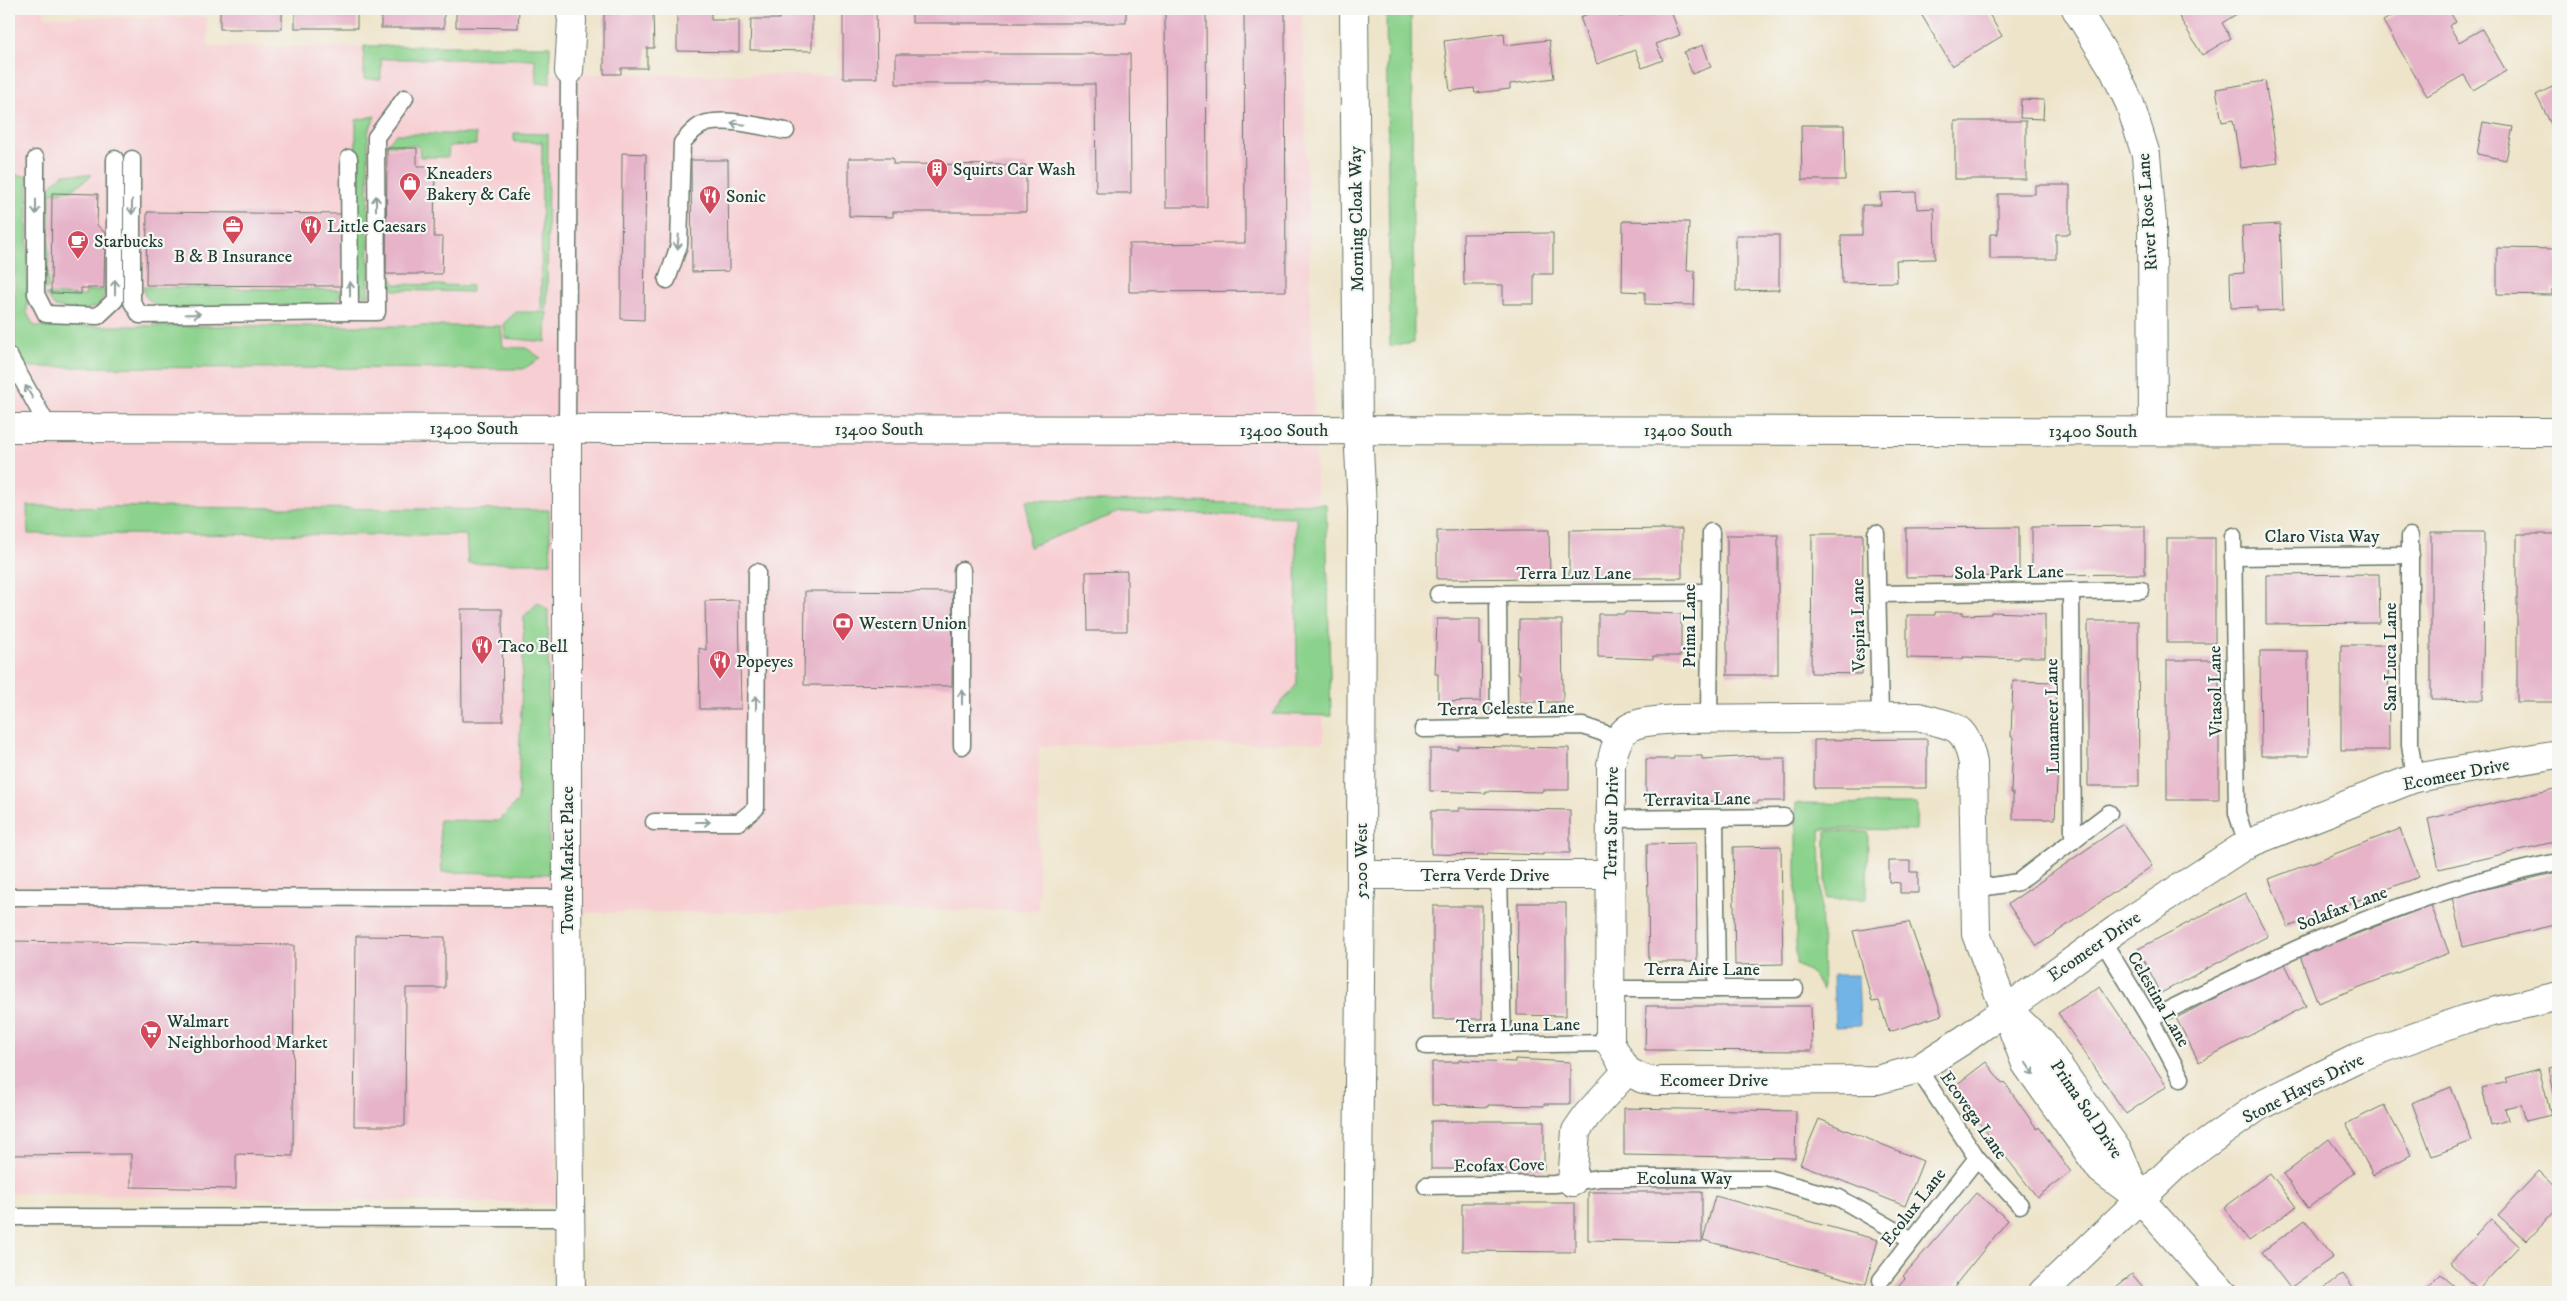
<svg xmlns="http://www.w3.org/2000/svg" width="2567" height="1301" font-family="'IM FELL DW Pica',serif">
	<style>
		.built { fill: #f7cfd3 }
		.green { fill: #8bd28c; stroke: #558860 }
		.water { fill: #73b4e7; stroke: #49788e }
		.building { fill: #e6b3c9 }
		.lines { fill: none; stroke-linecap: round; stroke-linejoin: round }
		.service-casing { stroke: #677768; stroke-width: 19 }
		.minor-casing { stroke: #677768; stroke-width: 30 }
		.tertiary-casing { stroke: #677768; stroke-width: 30 }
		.secondary-casing { stroke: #677768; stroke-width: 30 }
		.service { stroke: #fff; stroke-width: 16 }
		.minor { stroke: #fff; stroke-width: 28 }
		.tertiary { stroke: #fff; stroke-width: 28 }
		.secondary { stroke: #fff; stroke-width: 28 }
		.oneway { stroke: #8f9e9a }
		.labels { text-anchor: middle; stroke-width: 4.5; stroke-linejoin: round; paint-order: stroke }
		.poi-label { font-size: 18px; fill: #1f3d34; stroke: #f6f6f2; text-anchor: start }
		.street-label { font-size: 18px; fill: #1f3d34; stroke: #f6f6f2 }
	</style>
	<rect width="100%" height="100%" fill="#f6f6f2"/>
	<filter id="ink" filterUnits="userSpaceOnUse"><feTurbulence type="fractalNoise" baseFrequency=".02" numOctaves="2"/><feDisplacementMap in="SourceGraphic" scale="10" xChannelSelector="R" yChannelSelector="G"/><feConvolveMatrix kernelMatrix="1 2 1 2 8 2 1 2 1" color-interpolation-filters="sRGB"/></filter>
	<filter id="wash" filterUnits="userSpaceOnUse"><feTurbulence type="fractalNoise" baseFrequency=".0096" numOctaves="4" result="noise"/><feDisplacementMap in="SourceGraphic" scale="20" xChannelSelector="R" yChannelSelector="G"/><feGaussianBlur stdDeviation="1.12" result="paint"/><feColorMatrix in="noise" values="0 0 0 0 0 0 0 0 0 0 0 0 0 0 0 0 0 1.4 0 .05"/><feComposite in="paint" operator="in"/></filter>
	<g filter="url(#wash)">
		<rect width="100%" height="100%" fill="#eee4ca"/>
		<path class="built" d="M9,9H44L45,17H207L208,47L550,46V74L838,75V9H1302L1324,742L1039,747L1038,910L557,913L556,1204L9,1193Z"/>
		<g class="green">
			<path d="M1386,9H1411L1414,343L1390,346Z"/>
			<path d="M364,46H550V83H536L535,59H381V79H364Z"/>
			<path d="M375,116L368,133L369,295H364L355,289L356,120Z"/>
			<path d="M514,133L548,134L547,309H541L542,142H514Z"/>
			<path d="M396,134H476V145L449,146L448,157H420L419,146L386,145Z"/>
			<path d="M63,174L92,175L72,190L50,193L48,289H43V193Z"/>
			<path d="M14,175L28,176L27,313L34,326H501L503,347L526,348L541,358L523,369L28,367L15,353Z"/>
			<path d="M386,276H391L395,284L472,286V292L394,290Z"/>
			<path d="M143,287L342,290L336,304L159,309L145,296Z"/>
			<path d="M107,290L98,306L79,311L55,307L45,294L85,296L86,291Z"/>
			<path d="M516,312H547L546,342L505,338L504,323Z"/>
			<path d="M1027,500L1326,504L1331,716L1272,714L1297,684L1296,517L1120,512L1029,547Z"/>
			<path d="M27,506L549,510L551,563H468L466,535L28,534Z"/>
			<path d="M538,603L548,610L549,874L442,872L439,820L498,821L518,801L524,616Z"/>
			<path d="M1796,803L1917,804L1916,830L1820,829L1823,990L1812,973L1796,965Z"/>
			<path d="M1826,831L1868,832L1867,899H1826Z"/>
		</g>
		<path class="water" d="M1833,975H1858L1860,1026L1835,1027Z"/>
		<g id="blocks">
			<g class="building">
				<rect x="220" y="9" width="62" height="20"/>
				<rect x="295" y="9" width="62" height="19"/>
				<rect x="381" y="9" width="63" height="19"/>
				<path d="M456,9H519L518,28L456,27Z"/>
				<path d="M843,9H876L877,78H843Z"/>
				<rect x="912" y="9" width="214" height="14"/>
				<path d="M1165,9H1206L1207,207H1166Z"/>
				<path d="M1244,9H1285L1286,291L1129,292V244L1245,243Z"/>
				<path d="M1601,9H1617L1620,17L1644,9H1670L1680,35L1656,44L1663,60L1642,68L1635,50L1597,64L1580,17Z"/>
				<path d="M1705,9H1720L1708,15Z"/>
				<path d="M1918,9H1986L2002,36L1952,66Z"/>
				<path d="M2187,9H2245L2222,23L2231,38L2202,55L2178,15Z"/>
				<path d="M2405,9H2448L2456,22L2449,26L2459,42L2482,29L2506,71L2473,90L2464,75L2427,96L2383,21Z"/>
				<path d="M779,10L812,11V51L750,50L751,19H779Z"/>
				<path d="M677,11H711V20H739V52L677,51Z"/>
				<path d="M653,13L654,48H647V68H621V74H604V14Z"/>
				<path d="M1504,33L1505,45L1549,40L1554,78L1510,84V89L1475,93L1474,88L1450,91L1444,41Z"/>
				<path d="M1703,45L1711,67L1692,74L1684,52Z"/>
				<path d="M896,54H1130L1131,193H1096L1095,84H896Z"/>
				<path d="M2265,81L2278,163L2241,168L2233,120L2222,122L2216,89Z"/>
				<path d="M2558,84V125L2553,128L2536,95Z"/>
				<path d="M2021,99L2044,100L2043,119L2020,118Z"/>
				<rect x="1955" y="121" width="71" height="58"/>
				<path d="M2483,122L2513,127L2506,160L2477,154Z"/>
				<path d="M1801,125H1844L1845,180H1802Z"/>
				<path d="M387,148H417V166H435L434,237H443L442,274H386Z"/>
				<path d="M622,153L646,154L644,320L621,319Z"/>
				<path d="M849,158H893V164L1026,165V212H893V217L849,216Z"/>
				<path d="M691,160H728L729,271L692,272Z"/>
				<path d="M2035,185H2070V234H2056V259H1990V234H1998V194H2035Z"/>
				<path d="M1916,192L1917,209L1934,208L1935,259L1896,260L1897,282L1842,283L1841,235H1862V205H1881L1880,193Z"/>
				<path d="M52,193L98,194L97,225L105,233L104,288H81V294L51,293Z"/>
				<path d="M147,212L342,214L341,286L146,285Z"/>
				<path d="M1623,221L1689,222L1687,271H1695L1694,305L1645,304V292L1622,291Z"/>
				<path d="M2280,224L2283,310L2257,311V307L2231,308L2230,274L2244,273L2242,226Z"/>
				<path d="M1553,233V274H1534V304H1503V285H1464L1463,234Z"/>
				<path d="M1736,235H1779V290L1736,291Z"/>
				<path d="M2497,248L2558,249V289H2552V295L2497,294Z"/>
				<path d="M2145,526V574L2032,575V527Z"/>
				<path d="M2019,527V576L1906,577V528Z"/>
				<path d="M1682,529V578H1569V530Z"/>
				<path d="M1521,530H1549L1550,578L1437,579V531Z"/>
				<path d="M2431,532H2484L2483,700L2431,699Z"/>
				<path d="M1812,534H1863L1862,674L1811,673Z"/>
				<rect x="2517" y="534" width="41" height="168"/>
				<rect x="1727" y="535" width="51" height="140"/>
				<rect x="2167" y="538" width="48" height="105"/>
				<path d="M1127,571V631H1087L1086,572Z"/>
				<path d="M2379,574L2380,623L2266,624V575Z"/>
				<path d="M805,591L953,592L952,686L804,685Z"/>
				<path d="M739,600L741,709H700L699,648L706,650L705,601Z"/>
				<path d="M461,609H502L503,721H462Z"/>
				<path d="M1625,612L1681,614V656H1653V659L1598,657V614H1625Z"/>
				<path d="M1935,612H1963V615L1991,614V612L2045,614V657H2019V659L1963,657V659L1907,658V615H1935Z"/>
				<path d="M1437,619H1480V645H1482L1481,701L1438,702V674H1435Z"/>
				<path d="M1519,620H1562L1563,702H1520V674H1518Z"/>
				<path d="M2088,621H2138L2139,786H2088Z"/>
				<path d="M2341,645H2388L2389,750H2341Z"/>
				<path d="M2260,651H2308L2309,756H2261Z"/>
				<rect x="2167" y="660" width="52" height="140"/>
				<path d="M2013,681L2056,682L2055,709H2058L2055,765H2058L2055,819H2013V793H2011L2013,737H2011Z"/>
				<path d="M1927,739V788H1814V740Z"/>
				<path d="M1458,746L1569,748V790H1542V792L1486,791V793L1430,791V749H1458Z"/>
				<path d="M1674,756H1702V759L1758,756V758H1785V801H1758V803L1702,801V803L1646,802V759H1674Z"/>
				<path d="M2558,788V841L2439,869L2428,819Z"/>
				<path d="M1459,808L1570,810V853H1543V855L1487,853V855L1431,854V811H1459Z"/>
				<path d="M2123,824L2152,866L2037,946L2008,904Z"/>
				<path d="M2400,829L2419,877L2288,927L2269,879Z"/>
				<path d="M1696,843L1697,962H1649L1647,844Z"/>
				<path d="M1781,846L1783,964L1735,965L1733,847Z"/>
				<path d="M1889,861H1910V872H1918V893H1900V883L1889,882Z"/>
				<path d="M2558,872V924L2463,947L2452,897Z"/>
				<path d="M2245,893L2268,936L2161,993L2138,949Z"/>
				<path d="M1518,903H1566V1016L1517,1015Z"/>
				<path d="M2431,905L2449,953L2318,1003L2300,956Z"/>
				<rect x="1433" y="906" width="49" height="113"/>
				<path d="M1909,922L1942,1015L1889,1032L1879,1001L1872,1002L1853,931Z"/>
				<path d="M356,936L445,937V988H406L405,1126H354Z"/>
				<path d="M9,941L294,945L293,1156L236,1154V1189L131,1187V1154L9,1155Z"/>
				<path d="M2284,962L2306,1006L2199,1062L2176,1018Z"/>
				<path d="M2100,986L2167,1086L2126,1114L2058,1013Z"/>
				<path d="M1646,1006H1811L1812,1051L1645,1050Z"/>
				<path d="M1515,1059L1570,1062V1104H1544V1106L1488,1105V1107L1432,1105V1062H1459V1060L1515,1062Z"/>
				<path d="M1986,1062L2003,1084L2005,1083L2037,1129L2039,1127L2071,1172L2037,1197L1952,1088Z"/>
				<path d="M2558,1066V1109H2557L2549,1068Z"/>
				<path d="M2539,1069L2551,1115L2526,1121L2521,1104L2505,1108L2508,1120L2491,1125L2482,1088L2508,1082L2506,1078Z"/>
				<path d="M2451,1087L2472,1141L2432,1156L2412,1103Z"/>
				<path d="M2384,1105L2411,1155L2373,1175L2346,1124Z"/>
				<path d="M1624,1108L1796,1111L1795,1158L1624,1155Z"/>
				<path d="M1819,1119L1923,1161L1905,1206L1800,1164Z"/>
				<rect x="1431" y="1121" width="113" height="48"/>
				<path d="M2329,1139L2354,1173L2308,1208L2283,1174Z"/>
				<path d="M2539,1171L2558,1189V1208L2527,1241L2498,1215Z"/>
				<path d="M2270,1173L2296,1207L2249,1241L2224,1207Z"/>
				<path d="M1588,1192H1702V1242L1588,1240Z"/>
				<path d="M1976,1193L2008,1220L1956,1284L1957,1285L1951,1292H1893L1905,1278L1903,1276Z"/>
				<path d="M1715,1196L1878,1240L1866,1284L1703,1240Z"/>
				<path d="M1462,1203H1575V1252L1462,1251Z"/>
				<path d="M2491,1219L2519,1246L2478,1290L2450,1263Z"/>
				<path d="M2305,1220L2333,1257L2290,1288L2262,1252Z"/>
				<path d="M2132,1274L2147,1292H2110Z"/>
				<path d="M2343,1274L2356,1292H2319Z"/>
				<path d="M2441,1274L2461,1292H2423Z"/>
			</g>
		</g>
	</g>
	<g filter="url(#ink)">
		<use href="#blocks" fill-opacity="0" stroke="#677768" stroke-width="1"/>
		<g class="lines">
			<g class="service-casing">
				<g id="service">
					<path d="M36,159V294L46,314L98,316L115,300V159"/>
					<path d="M132,159V302L140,315L350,312L349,158"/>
					<path d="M667,280L679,245L682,143C689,135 696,126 707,123C731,118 762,127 786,131"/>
					<path d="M350,312H377L376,137L405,98"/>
					<path d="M9,356L49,428"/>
					<path d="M567,429L569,71"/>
					<path d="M1876,533L1880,717"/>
					<path d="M2233,536L2237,813L2247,844"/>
					<path d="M2410,536V745L2415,778"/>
					<path d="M2233,557L2411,555"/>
					<path d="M962,570V746"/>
					<path d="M2071,591L2073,841"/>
					<path d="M1498,593L1499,729"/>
					<path d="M1438,594L1709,592"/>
					<path d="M1878,594L2141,590"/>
					<path d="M1709,719L1711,532"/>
					<path d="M1423,729L1583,726L1618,738"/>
					<path d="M1611,819L1784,817"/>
					<path d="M1715,819L1717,989"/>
					<path d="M654,822H739L756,808L757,572"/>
					<path d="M1499,875L1503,1045"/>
					<path d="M1974,889L2018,882L2109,813"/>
					<path d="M9,897L567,898"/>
					<path d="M2102,940L2150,1019L2181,1078"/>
					<path d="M1610,989H1795"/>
					<path d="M2150,1019C2282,953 2412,891 2558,862"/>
					<path d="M1426,1046L1610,1043"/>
					<path d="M1918,1069L1977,1158L2020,1205"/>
					<path d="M1426,1186L1555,1184L1600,1178H1767L1839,1198L1912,1240"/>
					<path d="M9,1217L571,1218"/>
					<path d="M1881,1280L1977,1158"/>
				</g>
			</g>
			<g class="minor-casing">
				<g id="minor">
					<path d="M2076,9L2114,70L2130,104L2146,155L2152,222L2153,431"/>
					<path d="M569,71L572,20L570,9"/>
					<path d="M567,429V898L571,1292"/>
					<path d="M1361,875H1610"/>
					<path d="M2010,1012L2043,1044L2118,1151L2138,1197"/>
					<path d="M1627,1071L1610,1043L1611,765C1619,720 1635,723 1675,719L1919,717C1956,728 1964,722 1973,763L1976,934L2026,1064L2101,1170L2139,1198L2223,1292"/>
					<path d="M1627,1071L1643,1079L1655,1081L1877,1080L1918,1069L1965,1039L2117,929L2247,844L2415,778L2558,754"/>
					<path d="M1572,1182L1576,1131L1587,1115L1627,1071"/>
					<path d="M2043,1292L2177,1164L2259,1106L2357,1058L2465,1019L2558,996"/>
				</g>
			</g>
			<g class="tertiary-casing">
				<path id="tertiary" d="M1354,9L1358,430L1362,508L1361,875L1357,1292"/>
			</g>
			<g class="secondary-casing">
				<path id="secondary" d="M9,428L2558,432"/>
			</g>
			<use href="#service" class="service"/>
			<use href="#minor" class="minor"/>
			<use href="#tertiary" class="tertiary"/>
			<use href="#secondary" class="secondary"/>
		</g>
		<defs><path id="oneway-shaft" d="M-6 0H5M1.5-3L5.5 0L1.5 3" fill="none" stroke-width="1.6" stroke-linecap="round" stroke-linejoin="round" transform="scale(1.25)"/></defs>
		<g class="oneway">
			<use href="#oneway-shaft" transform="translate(738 124) rotate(-174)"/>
			<use href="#oneway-shaft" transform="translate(376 203) rotate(-90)"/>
			<use href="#oneway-shaft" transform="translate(36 207) rotate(90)"/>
			<use href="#oneway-shaft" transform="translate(132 207) rotate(90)"/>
			<use href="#oneway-shaft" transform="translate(678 242) rotate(96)"/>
			<use href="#oneway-shaft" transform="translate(115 287) rotate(-90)"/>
			<use href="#oneway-shaft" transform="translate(350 289) rotate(-90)"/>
			<use href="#oneway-shaft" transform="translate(193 314) rotate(-1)"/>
			<use href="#oneway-shaft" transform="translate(29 392) rotate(-120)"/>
			<use href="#oneway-shaft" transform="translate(962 697) rotate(-90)"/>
			<use href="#oneway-shaft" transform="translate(756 703) rotate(-90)"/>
			<use href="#oneway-shaft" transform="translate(703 822)"/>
			<use href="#oneway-shaft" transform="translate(2030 1069) rotate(57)"/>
		</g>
	</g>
	<defs>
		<g id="building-pin" transform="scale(1.125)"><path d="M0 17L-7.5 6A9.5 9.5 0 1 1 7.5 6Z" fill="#d1495b" stroke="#f6f6f2"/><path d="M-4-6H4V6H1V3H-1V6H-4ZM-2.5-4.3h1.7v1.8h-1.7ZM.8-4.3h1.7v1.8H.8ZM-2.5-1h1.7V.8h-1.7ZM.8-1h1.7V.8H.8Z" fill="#fff"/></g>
		<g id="shop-pin" transform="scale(1.125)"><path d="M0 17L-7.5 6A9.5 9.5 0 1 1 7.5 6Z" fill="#d1495b" stroke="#f6f6f2"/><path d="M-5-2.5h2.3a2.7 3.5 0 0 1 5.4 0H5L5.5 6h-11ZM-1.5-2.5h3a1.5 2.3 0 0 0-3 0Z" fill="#fff"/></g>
		<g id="restaurant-pin" transform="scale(1.125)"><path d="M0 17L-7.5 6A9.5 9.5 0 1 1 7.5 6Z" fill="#d1495b" stroke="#f6f6f2"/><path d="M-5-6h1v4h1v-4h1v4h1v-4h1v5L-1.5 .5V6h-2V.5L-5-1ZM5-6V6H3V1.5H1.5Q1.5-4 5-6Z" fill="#fff"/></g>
		<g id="office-pin" transform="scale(1.125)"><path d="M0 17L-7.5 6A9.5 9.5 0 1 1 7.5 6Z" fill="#d1495b" stroke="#f6f6f2"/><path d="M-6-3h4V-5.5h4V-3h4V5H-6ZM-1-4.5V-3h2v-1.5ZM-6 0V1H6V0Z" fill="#fff"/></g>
		<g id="cafe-pin" transform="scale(1.125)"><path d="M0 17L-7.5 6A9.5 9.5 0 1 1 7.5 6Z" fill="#d1495b" stroke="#f6f6f2"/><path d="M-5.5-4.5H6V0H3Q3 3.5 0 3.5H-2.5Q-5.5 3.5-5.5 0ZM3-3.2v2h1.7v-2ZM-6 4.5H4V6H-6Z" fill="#fff"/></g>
		<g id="bank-pin" transform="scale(1.125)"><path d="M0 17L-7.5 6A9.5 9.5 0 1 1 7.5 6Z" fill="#d1495b" stroke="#f6f6f2"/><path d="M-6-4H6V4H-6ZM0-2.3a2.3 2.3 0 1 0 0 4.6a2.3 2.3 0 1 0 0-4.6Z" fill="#fff"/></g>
		<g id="supermarket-pin" transform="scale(1.125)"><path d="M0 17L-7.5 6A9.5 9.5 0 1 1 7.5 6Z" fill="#d1495b" stroke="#f6f6f2"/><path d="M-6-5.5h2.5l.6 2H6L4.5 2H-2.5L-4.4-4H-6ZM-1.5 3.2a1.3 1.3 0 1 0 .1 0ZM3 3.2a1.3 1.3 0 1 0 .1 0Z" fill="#fff"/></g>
	</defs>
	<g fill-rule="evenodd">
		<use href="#building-pin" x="937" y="169"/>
		<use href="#shop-pin" x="410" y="183"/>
		<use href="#restaurant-pin" x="710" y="196"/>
		<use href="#office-pin" x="233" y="226"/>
		<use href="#restaurant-pin" x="311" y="226"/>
		<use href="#cafe-pin" x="78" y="241"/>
		<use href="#bank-pin" x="843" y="623"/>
		<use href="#restaurant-pin" x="482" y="646"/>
		<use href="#restaurant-pin" x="720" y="661"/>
		<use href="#supermarket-pin" x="151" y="1031"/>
	</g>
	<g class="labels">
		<g class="poi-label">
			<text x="953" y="175">Squirts Car Wash</text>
			<text x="426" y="179">Kneaders<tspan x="426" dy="21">Bakery &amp; Cafe</tspan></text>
			<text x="726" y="202">Sonic</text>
			<text x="327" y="232">Little Caesars</text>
			<text x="94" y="247">Starbucks</text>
			<text x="233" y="262" text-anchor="middle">B &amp; B Insurance</text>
			<text x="859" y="629">Western Union</text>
			<text x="498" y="652">Taco Bell</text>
			<text x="736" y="667">Popeyes</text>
			<text x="167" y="1027">Walmart<tspan x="167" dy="21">Neighborhood Market</tspan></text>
		</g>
		<g class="street-label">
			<text transform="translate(2147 212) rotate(-94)" y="6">River Rose Lane</text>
			<text transform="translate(1356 219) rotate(-91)" y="6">Morning Cloak Way</text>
			<text x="474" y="434">13400 South</text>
			<text x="879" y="435">13400 South</text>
			<text x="1284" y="436">13400 South</text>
			<text x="1688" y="436">13400 South</text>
			<text x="2093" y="437">13400 South</text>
			<text x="2322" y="542">Claro Vista Way</text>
			<text transform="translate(2009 572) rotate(-1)" y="6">Sola Park Lane</text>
			<text x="1574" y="579">Terra Luz Lane</text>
			<text transform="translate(1858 625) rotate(-91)" y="6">Vespira Lane</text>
			<text transform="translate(1689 626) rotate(-90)" y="6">Prima Lane</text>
			<text transform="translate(2390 657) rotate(-90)" y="6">San Luca Lane</text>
			<text transform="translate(2215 691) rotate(-91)" y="6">Vitasol Lane</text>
			<text transform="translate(1506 708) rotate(-1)" y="6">Terra Celeste Lane</text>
			<text transform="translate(2052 716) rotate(-91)" y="6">Lunameer Lane</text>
			<text transform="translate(2456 774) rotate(-11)" y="6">Ecomeer Drive</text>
			<text transform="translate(1697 799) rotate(-1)" y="6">Terravita Lane</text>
			<text transform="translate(1611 823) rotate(-89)" y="6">Terra Sur Drive</text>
			<text transform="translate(567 860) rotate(-90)" y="6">Towne Market Place</text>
			<text transform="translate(1361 861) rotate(-90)" y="6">5200 West</text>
			<text x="1485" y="881">Terra Verde Drive</text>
			<text transform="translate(2342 908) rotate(-21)" y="6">Solafax Lane</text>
			<text transform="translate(2094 946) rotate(-35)" y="6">Ecomeer Drive</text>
			<text x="1702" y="975">Terra Aire Lane</text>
			<text transform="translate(2159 999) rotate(60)" y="6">Celestina Lane</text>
			<text transform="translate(1518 1025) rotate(-1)" y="6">Terra Luna Lane</text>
			<text x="1714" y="1086">Ecomeer Drive</text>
			<text transform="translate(2303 1088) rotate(-27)" y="6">Stone Hayes Drive</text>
			<text transform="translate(2087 1109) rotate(56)" y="6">Prima Sol Drive</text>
			<text transform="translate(1974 1115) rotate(55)" y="6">Ecovega Lane</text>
			<text transform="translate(1499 1165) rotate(-1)" y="6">Ecofax Cove</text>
			<text x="1684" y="1184">Ecoluna Way</text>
			<text transform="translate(1913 1207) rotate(-52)" y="6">Ecolux Lane</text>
		</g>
	</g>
	<rect width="2567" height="1301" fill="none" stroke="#f6f6f2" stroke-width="30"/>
</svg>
